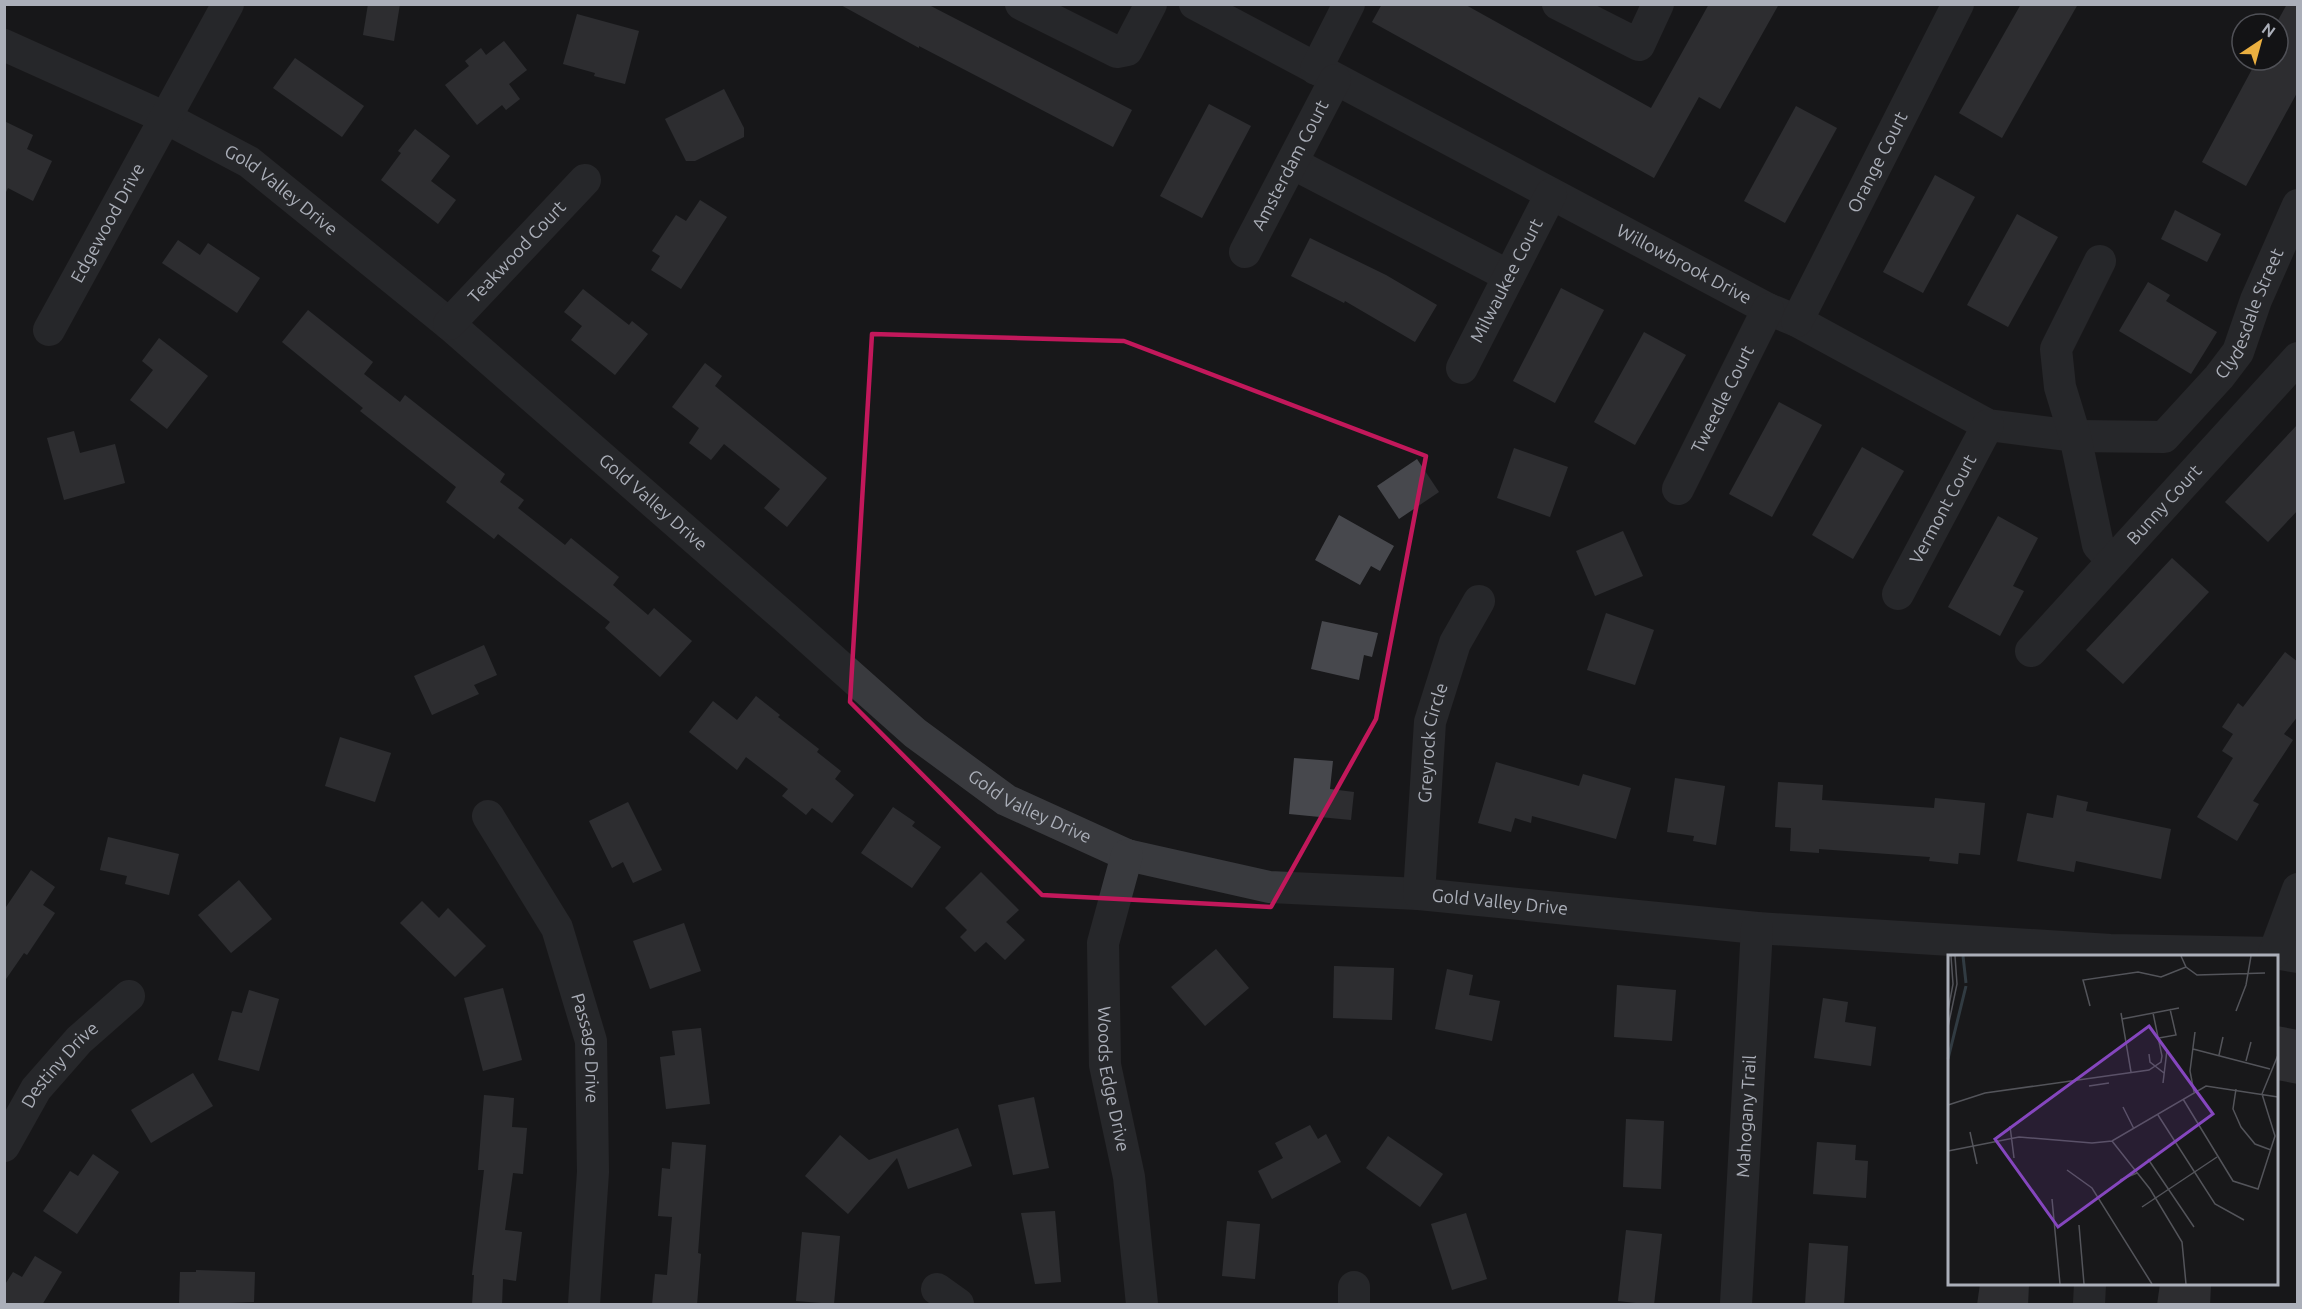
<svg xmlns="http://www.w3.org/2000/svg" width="2302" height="1309" font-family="Ubuntu,sans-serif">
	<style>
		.building { fill: #47484d }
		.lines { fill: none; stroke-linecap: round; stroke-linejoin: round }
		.minor { stroke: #393a3e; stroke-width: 32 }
		.marked { fill: none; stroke: #c2185b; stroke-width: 4.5; stroke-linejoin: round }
		.labels { text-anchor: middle; stroke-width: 6; stroke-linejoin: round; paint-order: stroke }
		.street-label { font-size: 18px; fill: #abafb9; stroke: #131315 }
		.inset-river { fill: none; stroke: #313b42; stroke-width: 3 }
		.inset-road { fill: none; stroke: #53545a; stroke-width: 1.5 }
		.view { fill: #8546be; fill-opacity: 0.15; stroke: #8546be; stroke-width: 3 }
		.inset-edge { fill: none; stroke: #abafb9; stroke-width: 3 }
	</style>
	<rect width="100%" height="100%" fill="#18181a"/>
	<g class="building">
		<path d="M368,4H400L394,41L363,35Z"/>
		<path d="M839,4H927L1132,110L1113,147L919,46V48Z"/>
		<path d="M1382,4H1464L1651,108L1709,4H1779L1720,109L1699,97L1654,178L1372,22Z"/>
		<path d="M2021,4H2078L2002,138L1959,113Z"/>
		<path d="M2287,4H2298V91L2246,186L2202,162L2257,60H2278V24H2276Z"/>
		<path d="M577,14L639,31L625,84L594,76L595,73L563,64Z"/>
		<path d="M504,41L527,70L509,84L520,99L506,110L502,105L477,125L445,85L469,66L465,61L481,48L486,55Z"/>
		<path d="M295,58L364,106L342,137L273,88Z"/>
		<path d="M724,89L744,128V137L695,161H686L665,119Z"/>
		<path d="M1209,104L1251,126L1202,218L1160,196Z"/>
		<path d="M1796,106L1837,128L1785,223L1744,201Z"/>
		<path d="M4,121L33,135L27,149L52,161L33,201L8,188L4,196Z"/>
		<path d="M415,129L450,156L431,181L456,200L438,224L381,180L401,153L398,151Z"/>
		<path d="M1935,175L1975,197L1923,293L1883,272Z"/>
		<path d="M700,200L727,217L681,289L651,270L660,256L652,251L676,215L686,221Z"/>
		<path d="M2175,210L2221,234L2207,262L2161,239Z"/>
		<path d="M2017,214L2058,237L2008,327L1967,305Z"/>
		<path d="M1310,238L1386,275L1437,305L1415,342L1345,301L1344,303L1291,276Z"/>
		<path d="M178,240L200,255L208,243L260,278L237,313L162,263Z"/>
		<path d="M2148,282L2170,295L2166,301L2217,332L2191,374L2119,331Z"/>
		<path d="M1561,288L1604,310L1555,403L1513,381Z"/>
		<path d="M583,289L629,325L632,321L648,334L615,375L571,340L582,326L564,312Z"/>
		<path d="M308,310L373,362L364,374L400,402L405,395L505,474L500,482L524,500L518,508L565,545L571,538L619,577L613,585L648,615L654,608L692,641L660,677L605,628L610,622L498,534L494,539L446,502L456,487L360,411L363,408L282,342Z"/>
		<path d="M1644,332L1686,355L1635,445L1594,422Z"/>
		<path d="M159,338L208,376L167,429L130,400L153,370L142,361Z"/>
		<path d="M705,363L722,376L715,386L827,478L787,527L764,508L780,489L724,444L711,460L689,443L699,428L672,407Z"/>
		<path d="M1779,402L1822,425L1772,517L1729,494Z"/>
		<path d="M2298,424V510L2268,542L2225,502Z"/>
		<path d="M74,431L80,453L115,444L125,483L64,500L47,438Z"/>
		<path d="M1862,447L1904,471L1853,559L1812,535Z"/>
		<path d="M1514,448L1568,467L1550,517L1497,498Z"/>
		<path d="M1417,459L1439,492L1399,519L1377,486Z"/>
		<path d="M1339,515L1394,546L1380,571L1371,566L1360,585L1315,560Z"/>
		<path d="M1998,516L2038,538L2013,586L2024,591L2000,636L1948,607Z"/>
		<path d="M1623,531L1643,576L1595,596L1576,551Z"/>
		<path d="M2172,558L2209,592L2123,684L2086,650Z"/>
		<path d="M1606,613L1654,630L1635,685L1587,670Z"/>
		<path d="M1322,621L1378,633L1372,657L1364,655L1359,680L1311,669Z"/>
		<path d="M484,645L497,675L474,685L479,694L432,715L414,676Z"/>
		<path d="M2285,652L2298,662V716L2284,734L2293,740L2253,801L2259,804L2237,841L2197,817L2233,758L2222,751L2233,734L2222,727L2238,703L2243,707Z"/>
		<path d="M756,696L780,715L778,717L819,749L817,752L841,771L835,779L854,795L832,823L812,808L806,815L782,796L788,789L746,757L737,770L689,732L713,701L737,720Z"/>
		<path d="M340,737L391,753L375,802L325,786Z"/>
		<path d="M1294,758L1333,761L1330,789L1354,792L1351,820L1289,814Z"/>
		<path d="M1496,762L1579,786L1583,774L1631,788L1616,839L1532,816L1531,823L1515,818L1511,832L1478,823Z"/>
		<path d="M1675,778L1725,786L1716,845L1693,841L1694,836L1667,832Z"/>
		<path d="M1778,782L1823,785L1822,800L1934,808L1935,798L1985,803L1980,855L1959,853L1958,864L1929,861L1930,857L1819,849V853L1790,851L1791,828L1775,827Z"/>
		<path d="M2057,795L2088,802L2086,811L2171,829L2161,879L2076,861L2074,872L2017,861L2027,813L2053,818Z"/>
		<path d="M628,802L662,870L633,883L623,862L612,868L589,821Z"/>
		<path d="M893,807L915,822L912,826L941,847L912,888L861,853Z"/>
		<path d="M108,837L179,854L169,895L125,884L127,876L100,870Z"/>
		<path d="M31,870L55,887L43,905L55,913L27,955L24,953L4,982V910Z"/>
		<path d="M981,872L1019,910L1006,922L1025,940L1005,960L986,942L975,952L960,937L967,930L945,908Z"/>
		<path d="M239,880L272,919L231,953L198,915Z"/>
		<path d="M422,901L439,918L448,908L486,946L455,977L400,923Z"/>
		<path d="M684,923L701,971L650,989L633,941Z"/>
		<path d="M1216,949L1249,988L1205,1026L1171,987Z"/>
		<path d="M1334,966L1394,968L1392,1020L1333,1018Z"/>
		<path d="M1447,969L1473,975L1469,995L1500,1001L1492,1041L1435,1029Z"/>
		<path d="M1617,985L1676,990L1672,1041L1614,1037Z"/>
		<path d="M503,988L522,1060L483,1071L464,998Z"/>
		<path d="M249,990L279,999L259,1071L218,1060L232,1011L242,1013Z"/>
		<path d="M1823,998L1848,1002L1845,1022L1876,1027L1871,1066L1814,1058Z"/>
		<path d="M2277,1026L2298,1030V1084L2277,1080Z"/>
		<path d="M701,1028L710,1104L666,1109L660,1057L675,1055L672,1031Z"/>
		<path d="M193,1073L213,1106L151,1143L131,1110Z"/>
		<path d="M484,1095L514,1098L512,1127L527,1128L523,1174L513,1173L505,1230L522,1232L516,1281L503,1279L502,1305H472L474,1275H472L484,1170H478Z"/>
		<path d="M1034,1097L1049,1168L1013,1175L998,1105Z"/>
		<path d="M1626,1119L1664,1121L1661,1189L1623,1187Z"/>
		<path d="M1310,1125L1318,1139L1326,1134L1341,1162L1272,1199L1258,1171L1283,1158L1275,1143Z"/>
		<path d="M958,1128L972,1166L908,1189L897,1158L848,1214L805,1176L840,1135L869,1160Z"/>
		<path d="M1388,1136L1443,1174L1420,1207L1366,1168Z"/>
		<path d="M672,1142L706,1145L698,1253L701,1254L697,1305H652L655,1274L667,1275L672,1217L658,1216L662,1168L670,1169Z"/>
		<path d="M1817,1142L1856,1145L1855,1160L1868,1161L1866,1198L1813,1194Z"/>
		<path d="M93,1154L119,1172L77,1234L43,1211L70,1171L78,1176Z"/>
		<path d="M1055,1211L1061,1282L1035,1284L1021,1213Z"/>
		<path d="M1466,1213L1487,1279L1452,1290L1431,1224Z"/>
		<path d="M1227,1221L1260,1224L1255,1279L1222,1276Z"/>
		<path d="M1626,1230L1662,1234L1654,1305L1618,1301Z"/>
		<path d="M802,1232L840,1236L834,1304L796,1301Z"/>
		<path d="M1809,1243L1848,1246L1844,1305H1805Z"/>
		<path d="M35,1256L62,1272L42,1305H4V1286L13,1272L22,1277Z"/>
		<path d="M196,1270L255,1272L254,1302L179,1305L180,1272H196Z"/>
		<path d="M1980,1284H2029L2028,1305H1977Z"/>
		<path d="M2160,1284H2211L2210,1305H2157Z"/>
	</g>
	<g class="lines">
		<g class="minor">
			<path d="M1021,4L1117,52L1127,50L1151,4"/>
			<path id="s1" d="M1195,4L1768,309L1797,321L1988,425L2075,436L2164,437L2219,377L2238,352L2256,300L2298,205"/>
			<path d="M1558,4L1639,45L1658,4"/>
			<path id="s2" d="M4,45L166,118L249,162L449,324L787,619L915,733L1006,800L1127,855L1269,887L1419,894L1757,928L2110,950L2274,953L2298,957"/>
			<path d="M1316,69L1349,4"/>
			<path d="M1292,163L1509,276"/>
			<path id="s3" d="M1245,252L1335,80"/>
			<path d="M2100,261L2056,349L2060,387L2075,436L2098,545L2113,561"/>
			<path id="s4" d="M1797,321L1958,4"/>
			<path id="s5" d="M449,324L585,180"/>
			<path id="s6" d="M49,330L228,4"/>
			<path id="s7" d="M1462,368L1551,194"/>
			<path id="s8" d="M1678,489L1768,309"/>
			<path id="s9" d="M1898,594L1988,425"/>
			<path id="s10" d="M2031,651L2298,358"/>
			<path id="s11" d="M488,816L557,928L591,1041L593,1172L584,1304"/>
			<path id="s12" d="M1127,855L1103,943L1105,1065L1129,1177L1142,1304"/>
			<path id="s13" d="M1419,894L1430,722L1455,643L1479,601"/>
			<path d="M2274,953L2298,889"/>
			<path id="s14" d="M4,1146L36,1089L79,1040L129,996"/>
			<path d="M937,1289L958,1304"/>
			<path d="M1354,1304V1287"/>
			<path id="s15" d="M1736,1304L1757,928"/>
			<path d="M2089,1304L2090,1284"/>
		</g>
	</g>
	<path d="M0 0H2302V1309H0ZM872,334L1124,341L1426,456L1376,719L1271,907L1042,895L850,702Z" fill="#18181a" fill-opacity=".55" fill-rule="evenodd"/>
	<path class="marked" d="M872,334L1124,341L1426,456L1376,719L1271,907L1042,895L850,702Z"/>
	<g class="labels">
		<g class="street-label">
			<text dy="6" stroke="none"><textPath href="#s4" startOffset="178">Orange Court</textPath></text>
			<text dy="6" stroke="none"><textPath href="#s3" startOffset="98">Amsterdam Court</textPath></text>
			<text dy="6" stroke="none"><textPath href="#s2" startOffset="314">Gold Valley Drive</textPath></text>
			<text dy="6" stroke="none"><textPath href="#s6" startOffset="122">Edgewood Drive</textPath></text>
			<text dy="6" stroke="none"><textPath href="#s5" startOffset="99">Teakwood Court</textPath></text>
			<text dy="6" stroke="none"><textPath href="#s1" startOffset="554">Willowbrook Drive</textPath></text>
			<text dy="6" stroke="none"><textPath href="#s7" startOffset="98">Milwaukee Court</textPath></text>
			<text dy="6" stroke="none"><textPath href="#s1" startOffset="1227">Clydesdale Street</textPath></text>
			<text dy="6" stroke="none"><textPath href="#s8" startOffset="100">Tweedle Court</textPath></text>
			<text dy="6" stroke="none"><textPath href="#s2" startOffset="800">Gold Valley Drive</textPath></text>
			<text dy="6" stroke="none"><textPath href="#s10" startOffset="198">Bunny Court</textPath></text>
			<text dy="6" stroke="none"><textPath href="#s9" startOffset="96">Vermont Court</textPath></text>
			<text dy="6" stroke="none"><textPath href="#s13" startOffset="152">Greyrock Circle</textPath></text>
			<text dy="6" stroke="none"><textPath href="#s2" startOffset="1286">Gold Valley Drive</textPath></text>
			<text dy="6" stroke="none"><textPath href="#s2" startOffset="1772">Gold Valley Drive</textPath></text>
			<text dy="6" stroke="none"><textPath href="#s11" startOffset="256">Passage Drive</textPath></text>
			<text dy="6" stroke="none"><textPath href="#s14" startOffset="99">Destiny Drive</textPath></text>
			<text dy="6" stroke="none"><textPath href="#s12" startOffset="228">Woods Edge Drive</textPath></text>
			<text dy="6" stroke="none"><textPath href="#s15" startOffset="188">Mahogany Trail</textPath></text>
		</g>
	</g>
	<g transform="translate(1948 955)">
		<rect width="330" height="330" fill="#18181a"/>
		<path class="inset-river" d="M15,1L18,28M0,104L18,31"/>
		<path class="inset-road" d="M233,1L238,12L249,20L317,18M142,51L135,25L190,17L213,22L238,12M0,56L5,29L3,1M288,56L298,30L303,1M173,58L183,117M174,64L231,53M0,72L9,29L7,1M211,83L228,80L222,54M245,94L322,114M201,99L202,107L216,118M271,100L275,82M298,106L303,87M215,128L219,95M141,131L161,128M288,134L285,154L293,172L307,189L323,195M246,137L242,116L247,77M235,144L285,226L310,234L327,181L314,139L330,100M0,150L37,138L201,115L213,107L214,101L205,58M175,152L186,174M210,160L267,249L296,265M62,171L66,203M22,177L29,209M164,186L202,234L234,287L238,329M0,196L71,182L144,188L164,186L258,131L330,142M200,204L246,272M119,215L144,233L204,329M172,225L189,218M104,244L112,329M194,252L269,202M131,270L136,329"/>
		<path class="view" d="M201,71L265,159L110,272L47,184Z"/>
		<rect width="330" height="330" class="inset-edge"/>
	</g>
	<rect width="2302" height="1309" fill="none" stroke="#abafb9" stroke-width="12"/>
	<g transform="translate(2260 42) rotate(36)"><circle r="28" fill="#131315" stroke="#505157" stroke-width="1.5"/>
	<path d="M0-4.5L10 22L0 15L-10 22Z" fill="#eaaf40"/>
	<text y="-9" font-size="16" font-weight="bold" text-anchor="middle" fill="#abafb9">N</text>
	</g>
</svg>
